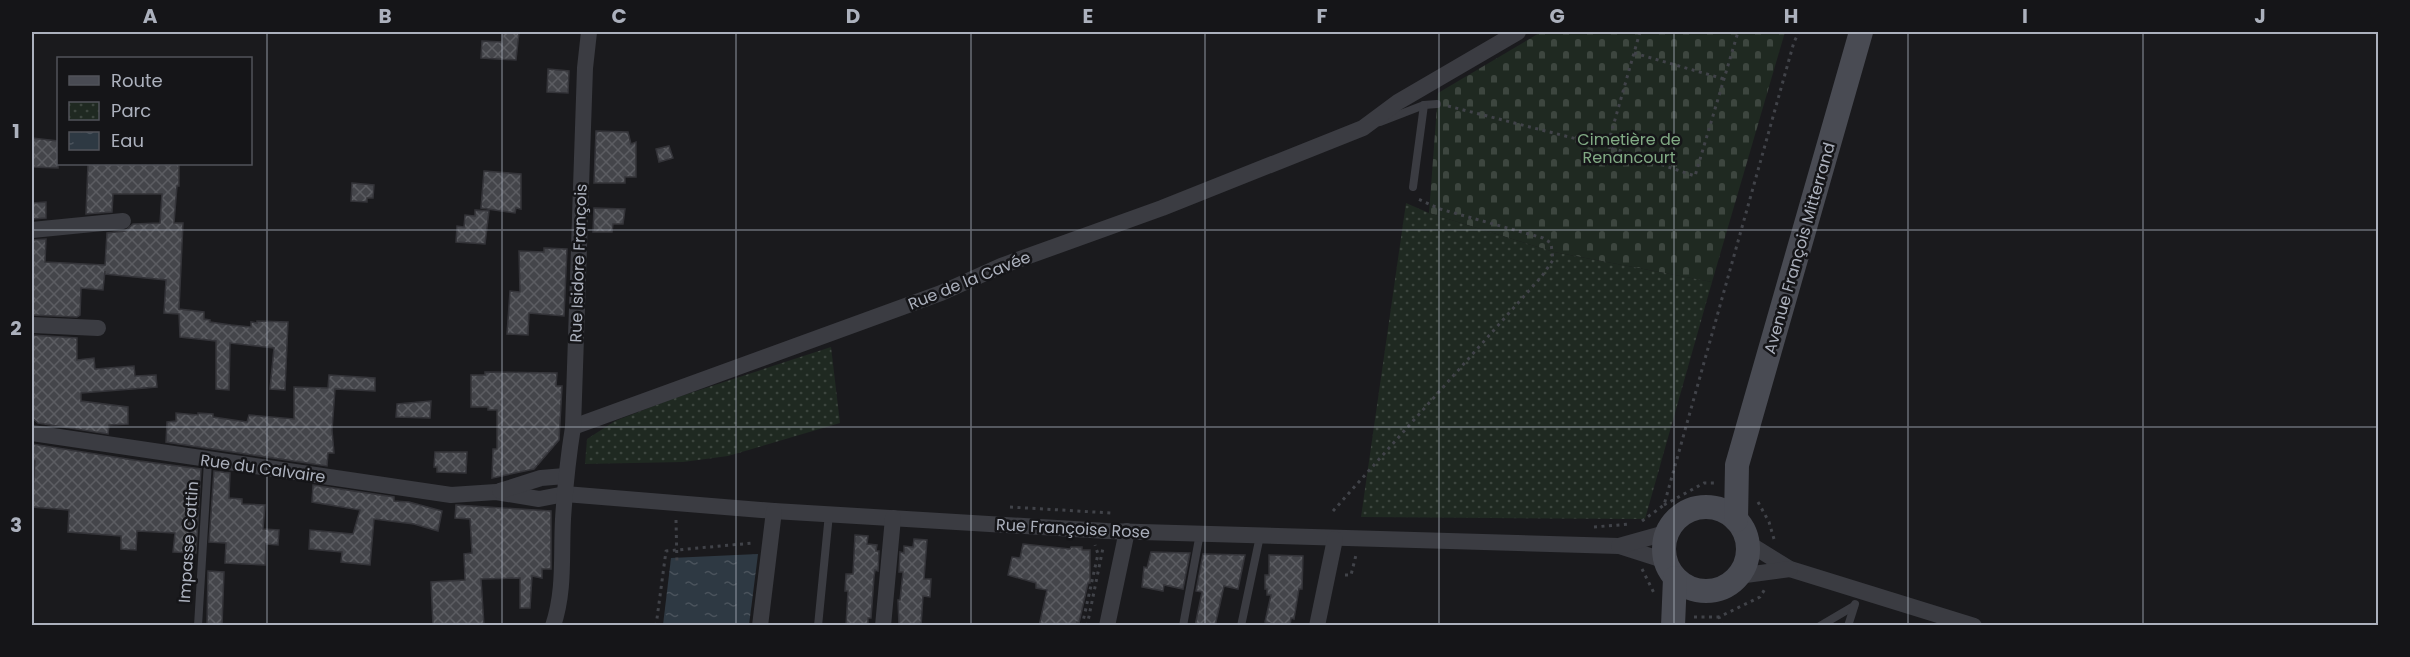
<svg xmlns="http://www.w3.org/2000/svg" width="2410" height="657" font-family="Poppins,sans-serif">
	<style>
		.cemetery { fill: url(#cemetery-stones) }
		.park { fill: url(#park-dots) }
		.water { fill: url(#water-ripples) }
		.building { fill: url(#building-cross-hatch); stroke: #343439; stroke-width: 1.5 }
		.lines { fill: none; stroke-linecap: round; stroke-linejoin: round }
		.path { stroke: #414349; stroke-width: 3; stroke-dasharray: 3 4.5; stroke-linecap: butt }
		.service { stroke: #3b3c42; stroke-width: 8 }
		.minor { stroke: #3b3c42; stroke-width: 16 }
		.secondary { stroke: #494b53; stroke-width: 24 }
		.grid { fill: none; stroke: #acb1bd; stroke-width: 1.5; stroke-opacity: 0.55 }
		.labels { text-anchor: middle; stroke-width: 5; stroke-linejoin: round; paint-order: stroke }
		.park-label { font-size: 16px; fill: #81aa84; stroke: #151518 }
		.street-label { font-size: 16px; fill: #acb1bd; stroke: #151518 }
		.neatline { fill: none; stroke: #acb1bd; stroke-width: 2 }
		.grid-label { font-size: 20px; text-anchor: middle; font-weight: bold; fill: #acb1bd }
	</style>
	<defs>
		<pattern id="cemetery-stones" width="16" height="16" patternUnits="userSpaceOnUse" patternTransform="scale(1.5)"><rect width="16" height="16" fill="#1f2921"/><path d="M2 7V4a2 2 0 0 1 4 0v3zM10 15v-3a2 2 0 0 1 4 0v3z" fill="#3d463f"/></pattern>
		<pattern id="park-dots" width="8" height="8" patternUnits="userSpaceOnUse" patternTransform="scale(1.5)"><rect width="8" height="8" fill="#1f2921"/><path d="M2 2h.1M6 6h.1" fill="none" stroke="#3d463f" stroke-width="1.8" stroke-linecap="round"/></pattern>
		<pattern id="water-ripples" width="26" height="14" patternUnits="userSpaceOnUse" patternTransform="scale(1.5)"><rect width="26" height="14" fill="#2e3943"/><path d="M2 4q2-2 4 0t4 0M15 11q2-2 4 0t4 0" fill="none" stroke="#4a535c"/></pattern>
		<pattern id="building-cross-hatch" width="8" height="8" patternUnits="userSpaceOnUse" patternTransform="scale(1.5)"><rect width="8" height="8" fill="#44454a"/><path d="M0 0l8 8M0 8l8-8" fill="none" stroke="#5c5d62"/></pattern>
	</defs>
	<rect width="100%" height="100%" fill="#1a1a1d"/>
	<path class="cemetery" d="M1541,32H1785L1712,282L1554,252L1429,213L1438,93Z"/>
	<g class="park">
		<path d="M1406,203L1429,213L1554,252L1712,282L1645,519L1361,517Z"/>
		<path d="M831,347L840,423L728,456L683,462L585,464L587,439L615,421L672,399Z"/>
	</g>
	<path class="water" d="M758,554L749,625H663L671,558Z"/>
	<g class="building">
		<path d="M503,32H519L516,60L481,58L482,41L502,42Z"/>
		<path d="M548,69L569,71L568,93L547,92Z"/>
		<path d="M596,131L628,132L631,144L636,142V177H625V183H594Z"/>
		<path d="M32,138L58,141V168L32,167Z"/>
		<path d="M669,146L673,158L659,162L656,149Z"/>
		<path d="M88,164H179V186H177L174,223H183L179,309L204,312V319L210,320V322L231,325L251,327V322L257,323V321L288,322L285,390L270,389L274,348L230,343L229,390L216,389V341L180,337L179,314L164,313L166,280L105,274V271L103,290L81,288L80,315L77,317L32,315V240L46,239L45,262L105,265L107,233L125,231L133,224L160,223L162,194H113L112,212L86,214Z"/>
		<path d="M484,171L521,174V209L516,208L515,213L481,208Z"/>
		<path d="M352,183L374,185L373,198H367V202L351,201Z"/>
		<path d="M46,202V218L32,219V203Z"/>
		<path d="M594,208L625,209L623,224H613L612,232H593Z"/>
		<path d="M475,210L489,211L485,244L456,242L457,226L464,227L465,215L475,216Z"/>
		<path d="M544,248L567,249L564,316L529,313L528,335L507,334L510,291L520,292L519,251L544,252Z"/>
		<path d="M32,335L77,338V360L94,358L95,369L134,366L135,376L156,375L157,387L81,393V401L128,407V424L109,425L108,434L38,423L32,418Z"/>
		<path d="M485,372L557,373L556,386H562L559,440L534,469L492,478L493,449H497V410H488V407H471V375H485Z"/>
		<path d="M329,375L375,378V391L335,389L332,430L334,453H328L327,466L166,442L167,422L176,421V413L198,415V413L213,414V417L247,422L249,415L294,419V387L328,388Z"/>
		<path d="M431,401L430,418L396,417L397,404Z"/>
		<path d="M32,444L140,461L201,469L196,553L173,552L175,533L137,531L136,550L121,549V536L68,532L69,510L32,507L35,461L32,460Z"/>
		<path d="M435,452H467L466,473L437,472V467H434Z"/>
		<path d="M214,471L230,473L229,498L242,499V504L265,505L263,529L279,530L278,545L266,544L265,565L225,563L226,543L209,542Z"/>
		<path d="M313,485L394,497V501L409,502L442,511L438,531L414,524L374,519L370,565L341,562L342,552L309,549L310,530L353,534L360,510L312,502Z"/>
		<path d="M456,505L551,511V569H542V578L532,576L530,608H520V578L481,579L484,626H433L431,582L465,580L464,554L472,553L470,519L455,518Z"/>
		<path d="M855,535L868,536L867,544L877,545L876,551H879L878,571L875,570L874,577L871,618H868V624L846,626L848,591H845L846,574H853Z"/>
		<path d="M914,539L927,540L924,579H931L930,597L923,596L921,626H899L898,600H900L903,572H899L900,552L904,553V546L913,547Z"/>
		<path d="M1023,544L1070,549L1071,547H1082V550H1090V583H1088L1079,623L1077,622L1076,626H1039L1047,590L1036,588V583L1008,575L1012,557L1020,558Z"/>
		<path d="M1151,552L1190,553L1183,589L1164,585L1163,591L1142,587L1144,567L1147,568Z"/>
		<path d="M1203,554L1245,555L1238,589L1224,586L1215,626H1195L1202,592L1196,591Z"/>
		<path d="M1269,555L1303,556L1302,589H1299L1294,619L1291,618L1290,626H1270V623L1265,622L1271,595H1267V589H1265V575H1269Z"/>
		<path d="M208,571L224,572L222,626H207Z"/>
	</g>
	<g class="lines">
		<g class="path">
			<path d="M1640,32L1610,137L1612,148L1695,176L1738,32"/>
			<path d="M1634,53L1724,79"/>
			<path d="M1448,106L1612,148"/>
			<path d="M1758,502L1769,522L1774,539"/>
			<path d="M1664,505L1704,483H1716"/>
			<path d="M1010,507L1111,513"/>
			<path d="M1333,511L1542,276L1553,260L1551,243L1543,238L1440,209L1418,199"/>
			<path d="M676,520L677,565"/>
			<path d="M1642,521L1664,505L1794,42L1799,32"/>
			<path d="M1594,527L1630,524"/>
			<path d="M1642,569L1654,593"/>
			<path d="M1345,575H1351L1356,555"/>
			<path d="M1694,617H1719"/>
			<path d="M656,626L666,551L753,543"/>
			<path d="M1082,626L1098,554L1095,545"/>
			<path d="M1087,626L1103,548"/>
			<path d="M1722,626L1719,617L1760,597L1765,589"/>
		</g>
		<g class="service">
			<path d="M1380,122L1424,105L1437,104"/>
			<path d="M1413,187L1424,105"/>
			<path d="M198,626L208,461"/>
			<path d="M818,626L829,514"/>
			<path d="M1183,626L1200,533"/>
			<path d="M1241,626L1260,536"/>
			<path d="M1820,626L1854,606"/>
			<path d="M1848,626L1855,604"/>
		</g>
		<g class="minor">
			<path d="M32,230L123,221"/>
			<path d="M32,325L98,328"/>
			<path d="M573,427L941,293L1001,266L1162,208L1363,128L1398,102L1518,32"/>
			<path d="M32,433L451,495L496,492L539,499L565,494L774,511L1107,531L1619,546L1666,561"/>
			<path d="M500,491L541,478L565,476"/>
			<path d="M1748,543L1790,569L1974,626"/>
			<path d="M1619,546L1669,532"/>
			<path d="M1738,576L1790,569"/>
			<path d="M553,626C565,590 561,556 563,519C565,488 568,458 573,427L585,68L589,32"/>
			<path d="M760,626L774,511"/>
			<path d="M883,626L893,518"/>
			<path d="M1107,626L1127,531"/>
			<path d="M1317,626L1335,539"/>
		</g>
		<g class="secondary">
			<circle cx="1706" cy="549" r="42"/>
			<path d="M1736,520L1737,465L1861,32"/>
			<path d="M1673,626L1675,578"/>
		</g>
	</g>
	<path class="grid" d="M267,32V626M502,32V626M736,32V626M971,32V626M1205,32V626M1439,32V626M1674,32V626M1908,32V626M2143,32V626M32,230H2378M32,427H2378"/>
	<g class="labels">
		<g class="park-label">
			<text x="1629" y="145">Cimetière de<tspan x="1629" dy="18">Renancourt</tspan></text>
		</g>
		<g class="street-label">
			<text transform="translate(1799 248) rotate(-74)" y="6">Avenue François Mitterrand</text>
			<text transform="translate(578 263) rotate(-88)" y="6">Rue Isidore François</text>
			<text transform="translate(969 280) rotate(-22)" y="6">Rue de la Cavée</text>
			<text transform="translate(263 468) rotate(8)" y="6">Rue du Calvaire</text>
			<text transform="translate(1073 528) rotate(3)" y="6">Rue Françoise Rose</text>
			<text transform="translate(188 542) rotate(-86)" y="6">Impasse Cattin</text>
		</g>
	</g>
	<rect width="2410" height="657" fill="none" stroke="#151518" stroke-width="66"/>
	<rect x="57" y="57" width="195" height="108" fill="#151518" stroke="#51535a" stroke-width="1.5"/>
	<rect x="69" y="76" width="30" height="9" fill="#494b53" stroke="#51535a" stroke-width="1.5"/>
	<text x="111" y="87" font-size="18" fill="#acb1bd">Route</text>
	<rect x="69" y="102" width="30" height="18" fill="url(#park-dots)" stroke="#51535a" stroke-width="1.5"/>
	<text x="111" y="117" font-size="18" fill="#acb1bd">Parc</text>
	<rect x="69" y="132" width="30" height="18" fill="url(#water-ripples)" stroke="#51535a" stroke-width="1.5"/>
	<text x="111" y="147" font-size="18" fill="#acb1bd">Eau</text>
	<rect x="33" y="33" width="2344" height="591" class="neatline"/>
	<g class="grid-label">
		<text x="150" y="23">A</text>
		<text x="385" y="23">B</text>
		<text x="619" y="23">C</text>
		<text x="853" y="23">D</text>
		<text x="1088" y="23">E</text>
		<text x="1322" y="23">F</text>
		<text x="1557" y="23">G</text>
		<text x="1791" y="23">H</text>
		<text x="2025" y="23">I</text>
		<text x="2260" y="23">J</text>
		<text x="16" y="138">1</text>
		<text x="16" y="335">2</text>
		<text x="16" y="532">3</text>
	</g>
</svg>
